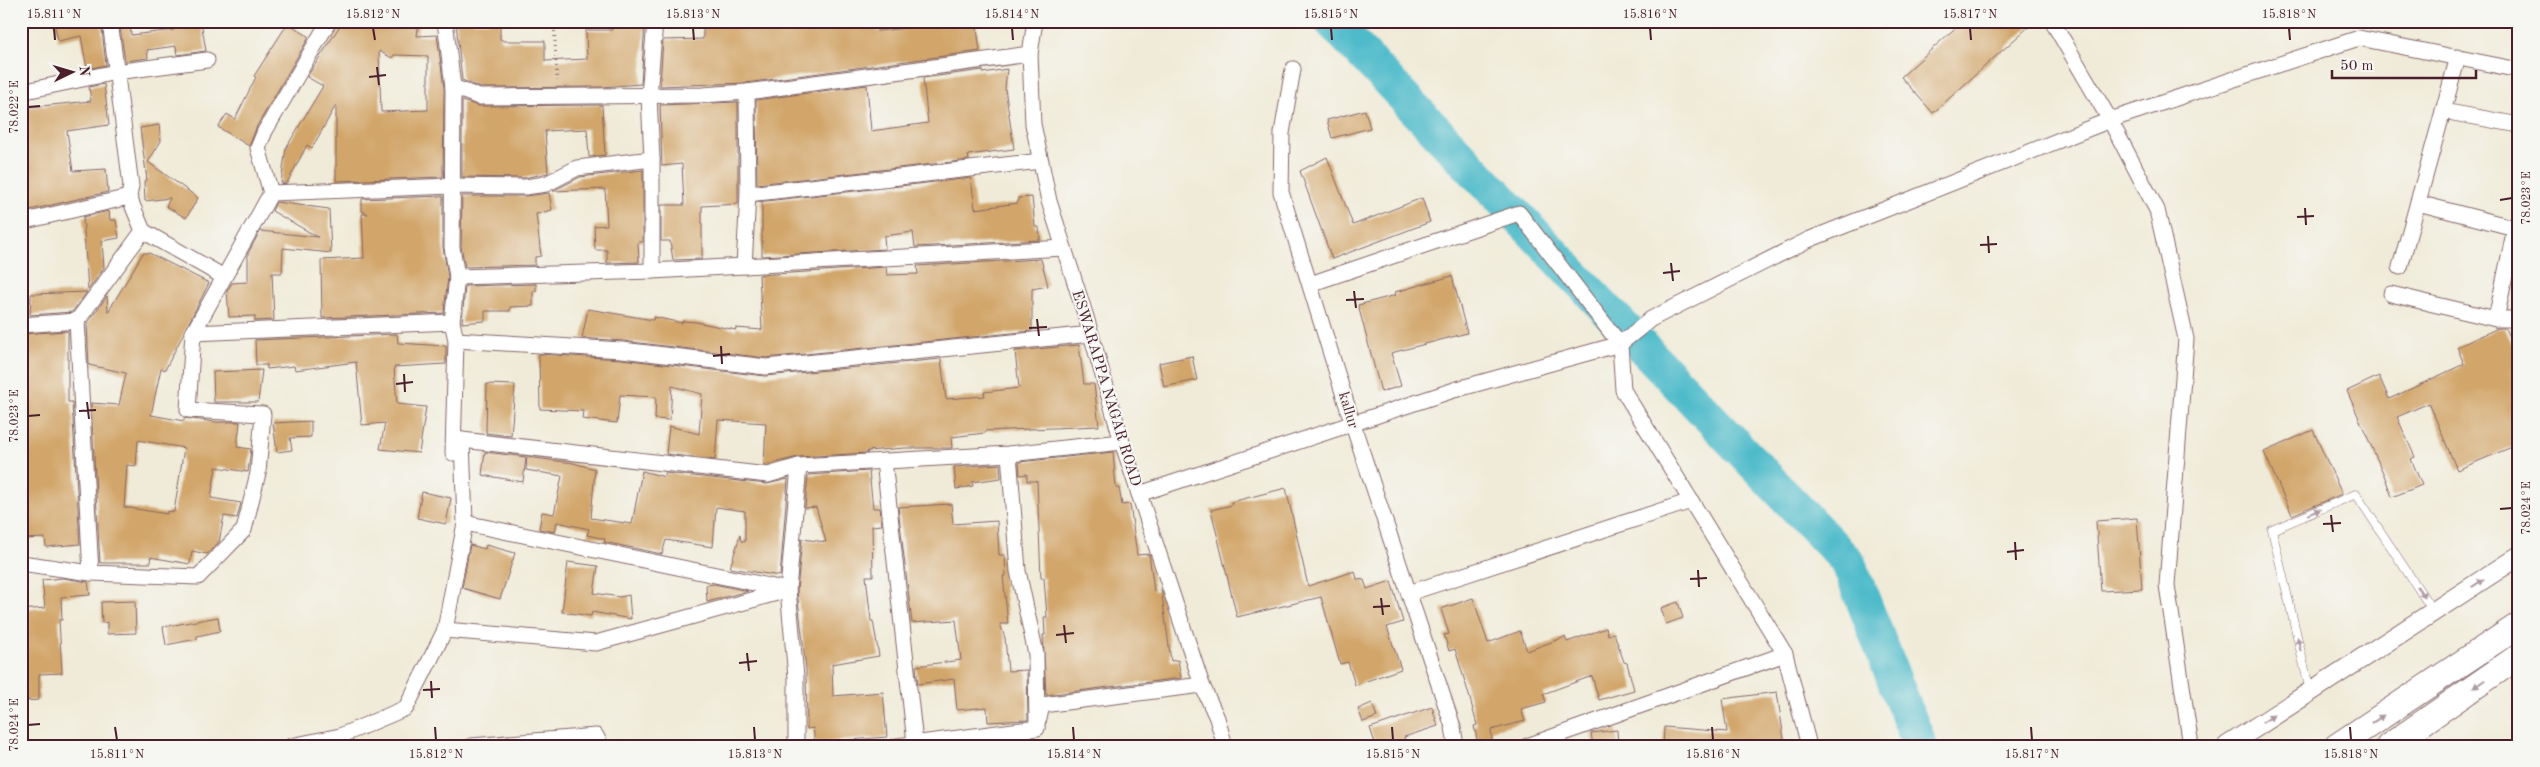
<svg xmlns="http://www.w3.org/2000/svg" width="2540" height="767" font-family="'Old Standard TT',serif">
	<style>
		.lines { fill: none; stroke-linecap: round; stroke-linejoin: round }
		.river { stroke: #4fbbca; stroke-width: 35 }
		.building { fill: #d2a66a; fill-rule: evenodd }
		.service-casing { stroke: #846668; stroke-width: 9 }
		.minor-casing { stroke: #846668; stroke-width: 17 }
		.tertiary-casing { stroke: #846668; stroke-width: 21 }
		.trunk-casing { stroke: #846668; stroke-width: 27 }
		.path { stroke: #846668; stroke-width: 3; stroke-dasharray: 1 4; stroke-linecap: butt }
		.service { stroke: #fff; stroke-width: 8 }
		.minor { stroke: #fff; stroke-width: 15 }
		.tertiary { stroke: #fff; stroke-width: 19 }
		.trunk { stroke: #fff; stroke-width: 25 }
		.oneway { fill: #ae9aa0 }
		.ticks { fill: none; stroke: #4a1f2b; stroke-width: 2 }
		.labels { text-anchor: middle; stroke-width: 4; stroke-linejoin: round; paint-order: stroke }
		.street-label { font-size: 15px; fill: #4a1f2b; stroke: #f6f6f2 }
		.neatline { fill: none; stroke: #4a1f2b; stroke-width: 2 }
		.ticks-label { font-size: 12px; text-anchor: middle; fill: #4a1f2b }
	</style>
	<rect width="100%" height="100%" fill="#f6f6f2"/>
	<filter id="ink" filterUnits="userSpaceOnUse"><feTurbulence type="fractalNoise" baseFrequency=".02" numOctaves="2"/><feDisplacementMap in="SourceGraphic" scale="10" xChannelSelector="R" yChannelSelector="G"/><feConvolveMatrix kernelMatrix="1 2 1 2 8 2 1 2 1" color-interpolation-filters="sRGB"/></filter>
	<filter id="wash" filterUnits="userSpaceOnUse"><feTurbulence type="fractalNoise" baseFrequency=".0096" numOctaves="4" result="noise"/><feDisplacementMap in="SourceGraphic" scale="20" xChannelSelector="R" yChannelSelector="G"/><feGaussianBlur stdDeviation="1.12" result="paint"/><feColorMatrix in="noise" values="0 0 0 0 0 0 0 0 0 0 0 0 0 0 0 0 0 1.4 0 .05"/><feComposite in="paint" operator="in"/></filter>
	<g filter="url(#wash)">
		<rect width="100%" height="100%" fill="#f0ebd8"/>
		<g class="lines">
			<path class="river" d="M1331,21L1848,562L1920,746"/>
		</g>
		<g id="blocks">
			<g class="building">
				<path d="M54,21H101L106,65L87,69L81,36L58,41Z"/>
				<path d="M119,21H130L131,35L174,30L173,21H201L206,51L177,55L176,46L147,50L148,58L125,61Z"/>
				<path d="M343,21H419L417,36L437,35L444,88L443,177L336,181V105L312,148L307,145L287,183H281L286,148L323,86L307,77ZM379,51L392,58L394,55L428,56V110L381,112Z"/>
				<path d="M645,21L641,84L602,87L481,88L462,80L456,22H500V39L504,41H545V61L587,59L586,30H612V22Z"/>
				<path d="M703,21H875L877,31L976,21L980,51L746,83L660,86L663,40L703,39Z"/>
				<path d="M1963,21H2035L1933,113L1901,77Z"/>
				<path d="M288,23L309,37L257,126L249,146L218,127L227,114L235,119L256,77L254,76Z"/>
				<path d="M1007,69L1005,88L1014,149L968,155L969,160L757,184L756,100L867,85L871,131L928,123L923,78L983,70V73Z"/>
				<path d="M104,84L109,125L67,131L73,171L106,169L108,192L21,212V108L91,101L89,87Z"/>
				<path d="M462,101L479,106L602,105L605,155L589,157L587,129L545,131L548,173L524,178L462,177Z"/>
				<path d="M738,102V204L702,206V259L673,260L670,241H661V205H684L682,164L662,166L660,105Z"/>
				<path d="M1365,110L1370,128L1332,138L1327,120Z"/>
				<path d="M159,125L161,141L148,162L198,198L186,218L166,206L170,198L145,201L144,181L147,180L140,128Z"/>
				<path d="M1327,157L1353,225L1422,198L1430,222L1332,259L1300,171Z"/>
				<path d="M643,170V242H638L639,262L607,263V250H595L594,226L607,225L605,189L553,191L580,177Z"/>
				<path d="M971,178L975,209L1018,203V198L1032,197L1035,227H1039L1040,240L915,247L913,232L884,236L885,249L762,256V202H757Z"/>
				<path d="M549,193L552,210L536,214L541,256L535,257V265L465,267L461,246L462,196H525Z"/>
				<path d="M443,196V247L448,277L444,313L322,318L321,260L364,258L362,214H368L362,211V199Z"/>
				<path d="M276,202L329,209L331,253L283,248L282,273H272L274,320L255,321V316L229,317L227,291L232,283L248,282V253L260,231L318,237L272,211Z"/>
				<path d="M109,211L110,220H116L119,238L102,241L104,268L88,290L83,217Z"/>
				<path d="M143,253H149L209,283L165,370L161,368L151,415L184,421V418L216,422H240L237,447L251,449L248,472L216,467L211,498L241,503L237,518L224,516L219,542L207,554L192,551L190,564L150,557L151,563H100L91,403L119,405L126,373L89,365L87,324L107,296L108,312ZM138,440L184,448L174,512L167,511V514L124,507L127,465L136,466Z"/>
				<path d="M1041,259L1048,286L1032,289V331L766,358L623,341L582,338L588,309L653,320L654,317L682,323V321L696,322L736,330V328L762,330L759,275L886,267L887,275L918,274L917,266Z"/>
				<path d="M1452,276L1467,333L1391,353L1401,386L1381,392L1358,305L1396,295L1395,292Z"/>
				<path d="M536,284V291H533V306L510,307V311H485V321L462,323L465,286Z"/>
				<path d="M87,292L72,312L30,315L31,294Z"/>
				<path d="M2498,328H2505L2519,361V444L2457,470L2429,403L2397,417L2415,457L2411,459L2422,485L2392,497L2384,475L2347,391L2379,376L2389,399L2464,364L2457,347Z"/>
				<path d="M68,331V402H72L80,544L46,547L45,538L21,539V334Z"/>
				<path d="M397,334L398,343L446,346V364L394,367L397,404L426,407L419,453L380,449L385,423L362,425L356,362L295,370L294,366L267,369V365H256L255,340Z"/>
				<path d="M1079,345L1084,384H1094L1099,426L985,431V433L951,437L952,448H905L867,451L868,453L798,457L764,465L766,423L718,420L715,460L666,454L669,426L699,434L702,394L672,386L670,420L655,419L656,397L620,395L617,423L582,419L583,411L540,409L539,354L621,359L765,376L941,359L946,399L985,396L984,392L1019,388L1015,351Z"/>
				<path d="M1192,356L1197,380L1164,387L1159,363Z"/>
				<path d="M262,370L258,402H214L213,372Z"/>
				<path d="M487,384L515,385L511,436L486,433Z"/>
				<path d="M311,421V437L290,438L292,450L277,452L273,423Z"/>
				<path d="M2313,430L2342,494L2292,515L2264,452Z"/>
				<path d="M485,452L526,457L523,482L482,475Z"/>
				<path d="M1113,452L1116,488H1119L1122,505L1130,504L1137,555L1149,554L1154,591L1161,590L1162,595L1171,661L1178,660L1181,678L1046,695L1043,635H1045L1044,617H1047L1044,578H1041L1037,481H1027V474L1020,475L1019,462Z"/>
				<path d="M527,457L573,463L595,469L591,518L632,524L642,471L665,477V473L767,484L788,479L780,576L730,568L740,535L741,541L745,542V511L716,507L713,547L666,540L662,554L604,542L605,539L587,535L589,529L557,522L555,532L539,529L542,512L554,514L562,476L526,470Z"/>
				<path d="M1000,464L1001,478L972,482L973,486L956,489L954,467Z"/>
				<path d="M869,471L873,508H880L882,525L872,526L873,576H866L871,621H873L879,656L832,664L833,696L883,692L887,737L815,743L813,728L807,729L806,669L797,590L802,539L826,542L816,507L805,508L808,475Z"/>
				<path d="M1286,488L1308,586L1355,571L1357,579L1364,580L1367,589L1391,581L1403,622L1387,627L1401,669L1355,685L1348,662L1340,664L1321,597L1237,617L1211,510L1232,505L1231,502Z"/>
				<path d="M422,492L451,498L446,524L417,518Z"/>
				<path d="M951,504L953,524L997,521L999,555H1005L1006,576H1003L1008,624H1000L1005,638L1008,671L1027,670L1028,720L988,722L987,707L957,710L954,679L918,684L916,666L961,660L956,620L912,623L898,507Z"/>
				<path d="M2137,518L2142,589L2101,591L2096,521Z"/>
				<path d="M470,545L485,549L486,545L515,553L500,599L462,588Z"/>
				<path d="M568,562L598,566L594,593L620,597L629,595L631,619L592,612L591,616L562,612Z"/>
				<path d="M63,578L88,582L90,595L61,597L62,620H59L62,673L39,674V700L21,701V610L45,608L42,580Z"/>
				<path d="M714,584L748,591L707,602L706,585Z"/>
				<path d="M1473,598L1488,643L1520,631L1527,651L1565,637L1567,642L1606,628L1608,635L1614,633L1624,662L1627,663L1634,690L1599,700L1592,676L1543,694L1546,702L1521,709L1525,721L1491,730L1492,740L1478,744L1474,726L1477,725L1469,695L1455,649L1449,651L1444,635L1449,634L1441,609Z"/>
				<path d="M135,601L136,633L107,634V622L102,623L101,602Z"/>
				<path d="M1678,602L1683,618L1666,624L1661,608Z"/>
				<path d="M218,617L220,631L197,636V639L166,645L163,627Z"/>
				<path d="M1777,692L1785,746H1663L1664,727L1727,732L1722,699Z"/>
				<path d="M1372,703L1377,717L1363,722L1358,709Z"/>
				<path d="M1432,707L1438,726L1404,737L1407,746H1376L1370,728Z"/>
				<path d="M1617,730L1618,746H1593L1591,733Z"/>
			</g>
		</g>
	</g>
	<g filter="url(#ink)">
		<use href="#blocks" fill-opacity="0" stroke="#846668" stroke-width="1"/>
		<g class="lines">
			<g class="service-casing">
				<path id="service" d="M2310,691L2272,530L2356,494L2433,611"/>
			</g>
			<g class="minor-casing">
				<g id="minor">
					<path d="M110,21L131,186L129,197L143,231L224,277"/>
					<path d="M445,21L453,87"/>
					<path d="M655,21L649,96L652,159V271L744,266"/>
					<path d="M1035,21L1030,54L1033,124L1049,201L1086,317L1122,442L1202,685L1217,718L1225,746"/>
					<path d="M2052,21L2110,120L2157,210L2186,339L2167,585L2191,746"/>
					<path d="M1030,54L747,92L702,95L479,97L453,87L452,247L457,277L452,322L456,340L453,453L462,440L768,475L799,466L1009,454L1122,442"/>
					<path d="M1293,69L1282,133L1281,192L1353,425L1453,727L1456,746"/>
					<path d="M21,92L116,72L207,60"/>
					<path d="M747,92L748,194L744,266L1064,248"/>
					<path d="M2443,111L2519,125"/>
					<path d="M271,193L258,148L265,131L329,21"/>
					<path d="M748,194L1041,161"/>
					<path d="M2418,203L2515,228L2496,319"/>
					<path d="M21,222L129,197"/>
					<path d="M2400,267L2458,57"/>
					<path d="M457,277L652,271"/>
					<path d="M1310,284L1519,213L1620,344L1623,390L1785,654L1809,746"/>
					<path d="M2391,294L2496,319H2519"/>
					<path d="M77,321L143,231"/>
					<path d="M452,322L193,333L271,193L452,186L525,187L546,184L577,168L652,159"/>
					<path d="M21,325L77,321L91,573L198,577L244,530L258,473L263,414L188,410L193,333"/>
					<path d="M456,340L622,350L766,367L1091,334"/>
					<path d="M462,440L465,523L788,590"/>
					<path d="M1009,454L1018,571L1036,654L1037,728"/>
					<path d="M884,461L915,743"/>
					<path d="M1139,494L1454,390L1620,344L1651,319L1808,240L2110,120L2359,38L2519,70"/>
					<path d="M21,563L91,573"/>
					<path d="M1409,593L1691,501"/>
					<path d="M445,630L596,643L784,591"/>
					<path d="M1039,719L1042,705L1202,685"/>
					<path d="M291,746L340,736L406,708L445,630L465,523"/>
					<path d="M471,746L596,736L601,746"/>
					<path d="M796,746V677L788,590L799,466"/>
					<path d="M897,746L1037,728"/>
					<path d="M1527,746L1785,654"/>
				</g>
			</g>
			<g class="tertiary-casing">
				<path id="tertiary" d="M2227,746L2519,556"/>
			</g>
			<g class="trunk-casing">
				<g id="trunk">
					<path d="M2337,746L2519,625"/>
					<path d="M2389,746L2519,656"/>
				</g>
			</g>
			<path class="path" d="M554,21L557,81"/>
			<use href="#service" class="service"/>
			<use href="#minor" class="minor"/>
			<use href="#tertiary" class="tertiary"/>
			<use href="#trunk" class="trunk"/>
		</g>
		<defs><path id="oneway-solid" d="M-6-.8H1V-3.2L6.5 0L1 3.2V.8H-6Z" transform="scale(1.25)"/></defs>
		<g class="oneway">
			<use href="#oneway-solid" transform="translate(2314 512) rotate(-23)"/>
			<use href="#oneway-solid" transform="translate(2478 583) rotate(-33)"/>
			<use href="#oneway-solid" transform="translate(2421 592) rotate(56)"/>
			<use href="#oneway-solid" transform="translate(2299 644) rotate(-103)"/>
			<use href="#oneway-solid" transform="translate(2479 684) rotate(145)"/>
			<use href="#oneway-solid" transform="translate(2268 719) rotate(-33)"/>
			<use href="#oneway-solid" transform="translate(2378 719) rotate(-34)"/>
		</g>
	</g>
	<path class="ticks" d="M54,28L55,40M373,28L375,40M693,28L694,40M1012,28L1013,40M1331,28L1332,40M1650,28L1651,40M1970,28L1971,40M2289,28L2290,40M377,67L379,85M369,77L386,75M28,107L40,106M2500,200L2512,198M2305,208L2306,225M2297,217L2314,216M1988,236L1989,253M1980,245L1997,244M1671,263L1673,281M1663,273L1680,271M1354,291L1356,308M1346,300L1364,299M1037,319L1039,336M1029,328L1047,327M721,346L722,364M713,356L730,354M404,374L405,392M396,384L413,382M87,402L89,419M79,411L96,410M28,416L40,415M2500,509L2512,508M2331,515L2333,532M2323,524L2341,523M2015,542L2016,560M2007,552L2024,550M1698,570L1699,587M1690,579L1707,578M1381,598L1383,615M1373,607L1390,606M1064,625L1066,643M1056,635L1074,633M747,653L749,671M739,663L757,661M431,681L432,698M423,690L440,689M28,725L40,724M115,727L117,740M435,727L436,740M754,727L755,740M1073,727L1074,740M1392,727L1393,740M1712,727L1713,740M2031,727L2032,740M2350,727L2351,740"/>
	<g class="labels">
		<g class="street-label">
			<text transform="translate(1107 388) rotate(73)" y="5">ESWARAPPA NAGAR ROAD</text>
			<text transform="translate(1349 410) rotate(73)" y="5">kallur</text>
		</g>
	</g>
	<rect width="2540" height="767" fill="none" stroke="#f6f6f2" stroke-width="55"/>
	<g transform="translate(72 72) rotate(85)" stroke="#f6f6f2" stroke-width="4" paint-order="stroke">
	<path d="M0-4L9 19L0 12L-9 19Z" fill="#4a1f2b"/>
	<text y="-8" font-size="14" font-weight="bold" text-anchor="middle" fill="#4a1f2b">N</text>
	</g>
	<path d="M2332 70v8h144v-8" fill="none" stroke="#4a1f2b" stroke-width="2.5"/>
	<text x="2340" y="70" font-size="15" fill="#4a1f2b" stroke="#f6f6f2" stroke-width="4" paint-order="stroke">50 m</text>
	<rect x="28" y="28" width="2484" height="712" class="neatline"/>
	<g class="ticks-label">
		<text x="54" y="18">15.811°N</text>
		<text x="373" y="18">15.812°N</text>
		<text x="693" y="18">15.813°N</text>
		<text x="1012" y="18">15.814°N</text>
		<text x="1331" y="18">15.815°N</text>
		<text x="1650" y="18">15.816°N</text>
		<text x="1970" y="18">15.817°N</text>
		<text x="2289" y="18">15.818°N</text>
		<text transform="translate(14 107) rotate(-90)" y="4">78.022°E</text>
		<text transform="translate(2526 198) rotate(-90)" y="4">78.023°E</text>
		<text transform="translate(14 416) rotate(-90)" y="4">78.023°E</text>
		<text transform="translate(2526 508) rotate(-90)" y="4">78.024°E</text>
		<text transform="translate(14 725) rotate(-90)" y="4">78.024°E</text>
		<text x="117" y="758">15.811°N</text>
		<text x="436" y="758">15.812°N</text>
		<text x="755" y="758">15.813°N</text>
		<text x="1074" y="758">15.814°N</text>
		<text x="1393" y="758">15.815°N</text>
		<text x="1713" y="758">15.816°N</text>
		<text x="2032" y="758">15.817°N</text>
		<text x="2351" y="758">15.818°N</text>
	</g>
</svg>
